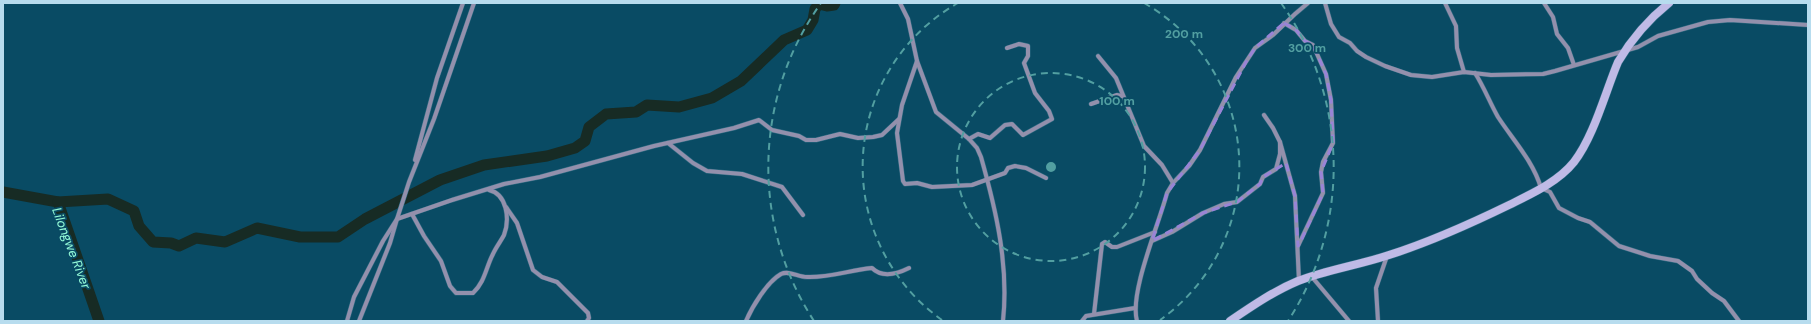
<svg xmlns="http://www.w3.org/2000/svg" width="1811" height="324" font-family="'DM Sans',sans-serif">
	<style>
		.lines { fill: none; stroke-linecap: round; stroke-linejoin: round }
		.river { stroke: #172b24; stroke-width: 11 }
		.street-casing { stroke: #2f6b82; stroke-width: 5 }
		.secondary-casing { stroke: #2f6b82; stroke-width: 9 }
		.street { stroke: #9390ac; stroke-width: 4 }
		.secondary { stroke: #bfbae6; stroke-width: 8 }
		.marked { fill: none; stroke: #9984d6; stroke-width: 3; stroke-dasharray: 8 5; stroke-linejoin: round }
		.ring { fill: none; stroke: #529fa1; stroke-width: 2; stroke-dasharray: 7 5 }
		.labels { text-anchor: middle; stroke-width: 3.5; stroke-linejoin: round; paint-order: stroke }
		.water-label { font-size: 13px; font-style: italic; fill: #94fad7; stroke: #094b64 }
		.centre { fill: #529fa1; stroke: #094b64; stroke-width: 2 }
		.ring-label { font-size: 12px; text-anchor: middle; font-weight: bold; fill: #529fa1; stroke: #094b64; stroke-width: 3.5; stroke-linejoin: round; paint-order: stroke }
	</style>
	<rect width="100%" height="100%" fill="#094b64"/>
	<g class="lines">
		<g class="river">
			<path d="M3,192L58,202L99,321"/>
			<path d="M58,202L108,199L134,211L139,226L153,242L171,243L179,246L196,238L225,242L257,228L300,237H338L365,219L440,180L484,165L547,156L575,148L585,141L589,127L606,114L636,112L647,105L679,107L712,98L741,81L784,40L807,30L813,20L815,9L819,4L827,6L834,5L835,3"/>
		</g>
		<g class="street-casing">
			<g id="street">
				<path d="M900,3L908,19L917,61L936,112L969,139L977,148L981,157C996,210 1009,265 1003,321"/>
				<path d="M1325,3L1331,24L1339,37L1350,43L1357,51L1366,57L1385,66L1411,75L1432,77L1464,72L1491,75L1543,74L1555,71L1638,47L1658,36L1708,22L1730,20L1808,25"/>
				<path d="M1445,3L1456,26L1457,48L1464,72"/>
				<path d="M1544,3L1553,17L1557,34L1568,48L1574,65"/>
				<path d="M1284,23L1296,30L1305,41L1313,45L1326,74L1331,100L1333,143L1323,162L1321,172L1323,193L1298,246"/>
				<path d="M1098,56L1116,78L1144,146L1162,165L1173,183"/>
				<path d="M917,61L902,105L897,133L903,181L905,184L917,183L932,187L972,185L1005,173L1008,168L1015,166L1026,168L1046,178"/>
				<path d="M1475,73C1484,87 1490,103 1498,117C1513,140 1533,161 1541,188L1550,192L1559,208L1578,218L1590,222L1619,246L1650,256L1678,261L1692,271L1697,279L1712,293L1724,301L1739,321"/>
				<path d="M1091,104L1117,95L1122,96"/>
				<path d="M1264,115L1273,128L1280,142L1295,196L1299,281"/>
				<path d="M969,139L978,134L990,138L1005,125L1012,124L1023,135L1052,119L1049,111L1035,93L1024,63L1028,56V46L1019,44L1007,48"/>
				<path d="M668,143L693,163L707,171L742,174L782,187L803,215"/>
				<path d="M415,160L437,78L463,3"/>
				<path d="M506,207L517,223L533,270L542,277L557,282L588,313L589,318L587,321"/>
				<path d="M412,214L424,236L441,261L450,286L456,293H473C485,282 486,267 493,254C496,247 501,241 504,235C510,219 507,194 489,190"/>
				<path d="M1152,241L1172,232L1203,213L1224,204L1237,202L1260,184L1263,177L1276,169L1280,154V142"/>
				<path d="M1312,277L1349,321"/>
				<path d="M1094,314L1102,244L1105,242L1112,247H1117L1155,232"/>
				<path d="M347,321L354,297L383,241L397,219L409,182L434,119L474,3"/>
				<path d="M359,321L390,243L397,219L452,200L504,184L540,177L654,146L734,128L759,120L772,130L799,136L806,140H816L840,134L858,138L873,137L882,135L899,119"/>
				<path d="M746,321C752,307 767,282 781,274C789,270 798,277 807,277C829,278 850,270 872,268C882,278 897,274 909,268"/>
				<path d="M1082,321L1086,316L1135,308"/>
				<path d="M1137,321C1129,293 1159,224 1167,193L1173,183L1189,166L1200,150L1236,77L1255,48L1273,35L1295,14L1308,3"/>
				<path d="M1378,321L1376,288L1387,256"/>
			</g>
		</g>
		<g class="secondary-casing">
			<path id="secondary" d="M1230,321C1252,306 1274,291 1298,281C1327,270 1359,265 1389,255C1430,242 1470,224 1509,205C1531,194 1558,182 1574,162C1594,136 1605,93 1618,62C1631,40 1649,19 1669,3"/>
		</g>
		<use href="#street" class="street"/>
		<use href="#secondary" class="secondary"/>
	</g>
	<path class="marked" d="M1284,23L1296,30L1305,41L1313,45L1326,74L1331,100L1333,143L1321,172L1323,193L1300,243L1298,246L1295,196L1286,163L1263,177L1260,184L1237,202L1203,213L1152,241L1167,193L1200,150L1246,62L1255,48Z"/>
	<g class="ring">
		<circle cx="1051" cy="167" r="94"/>
		<path d="M942 320A188 188 0 0 1 958 3M1144 3A188 188 0 0 1 1160 320"/>
		<path d="M814 321A282 282 0 0 1 821 3M1281 3A282 282 0 0 1 1288 321"/>
	</g>
	<g class="labels">
		<g class="water-label">
			<text transform="translate(72 248) rotate(69)" y="5">Lilongwe River</text>
		</g>
	</g>
	<circle cx="1051" cy="167" r="6" class="centre"/>
	<g class="ring-label">
		<text x="1184" y="38">200 m</text>
		<text x="1307" y="52">300 m</text>
		<text x="1117" y="105">100 m</text>
	</g>
	<rect width="1811" height="324" fill="none" stroke="#b7dcee" stroke-width="8"/>
</svg>
